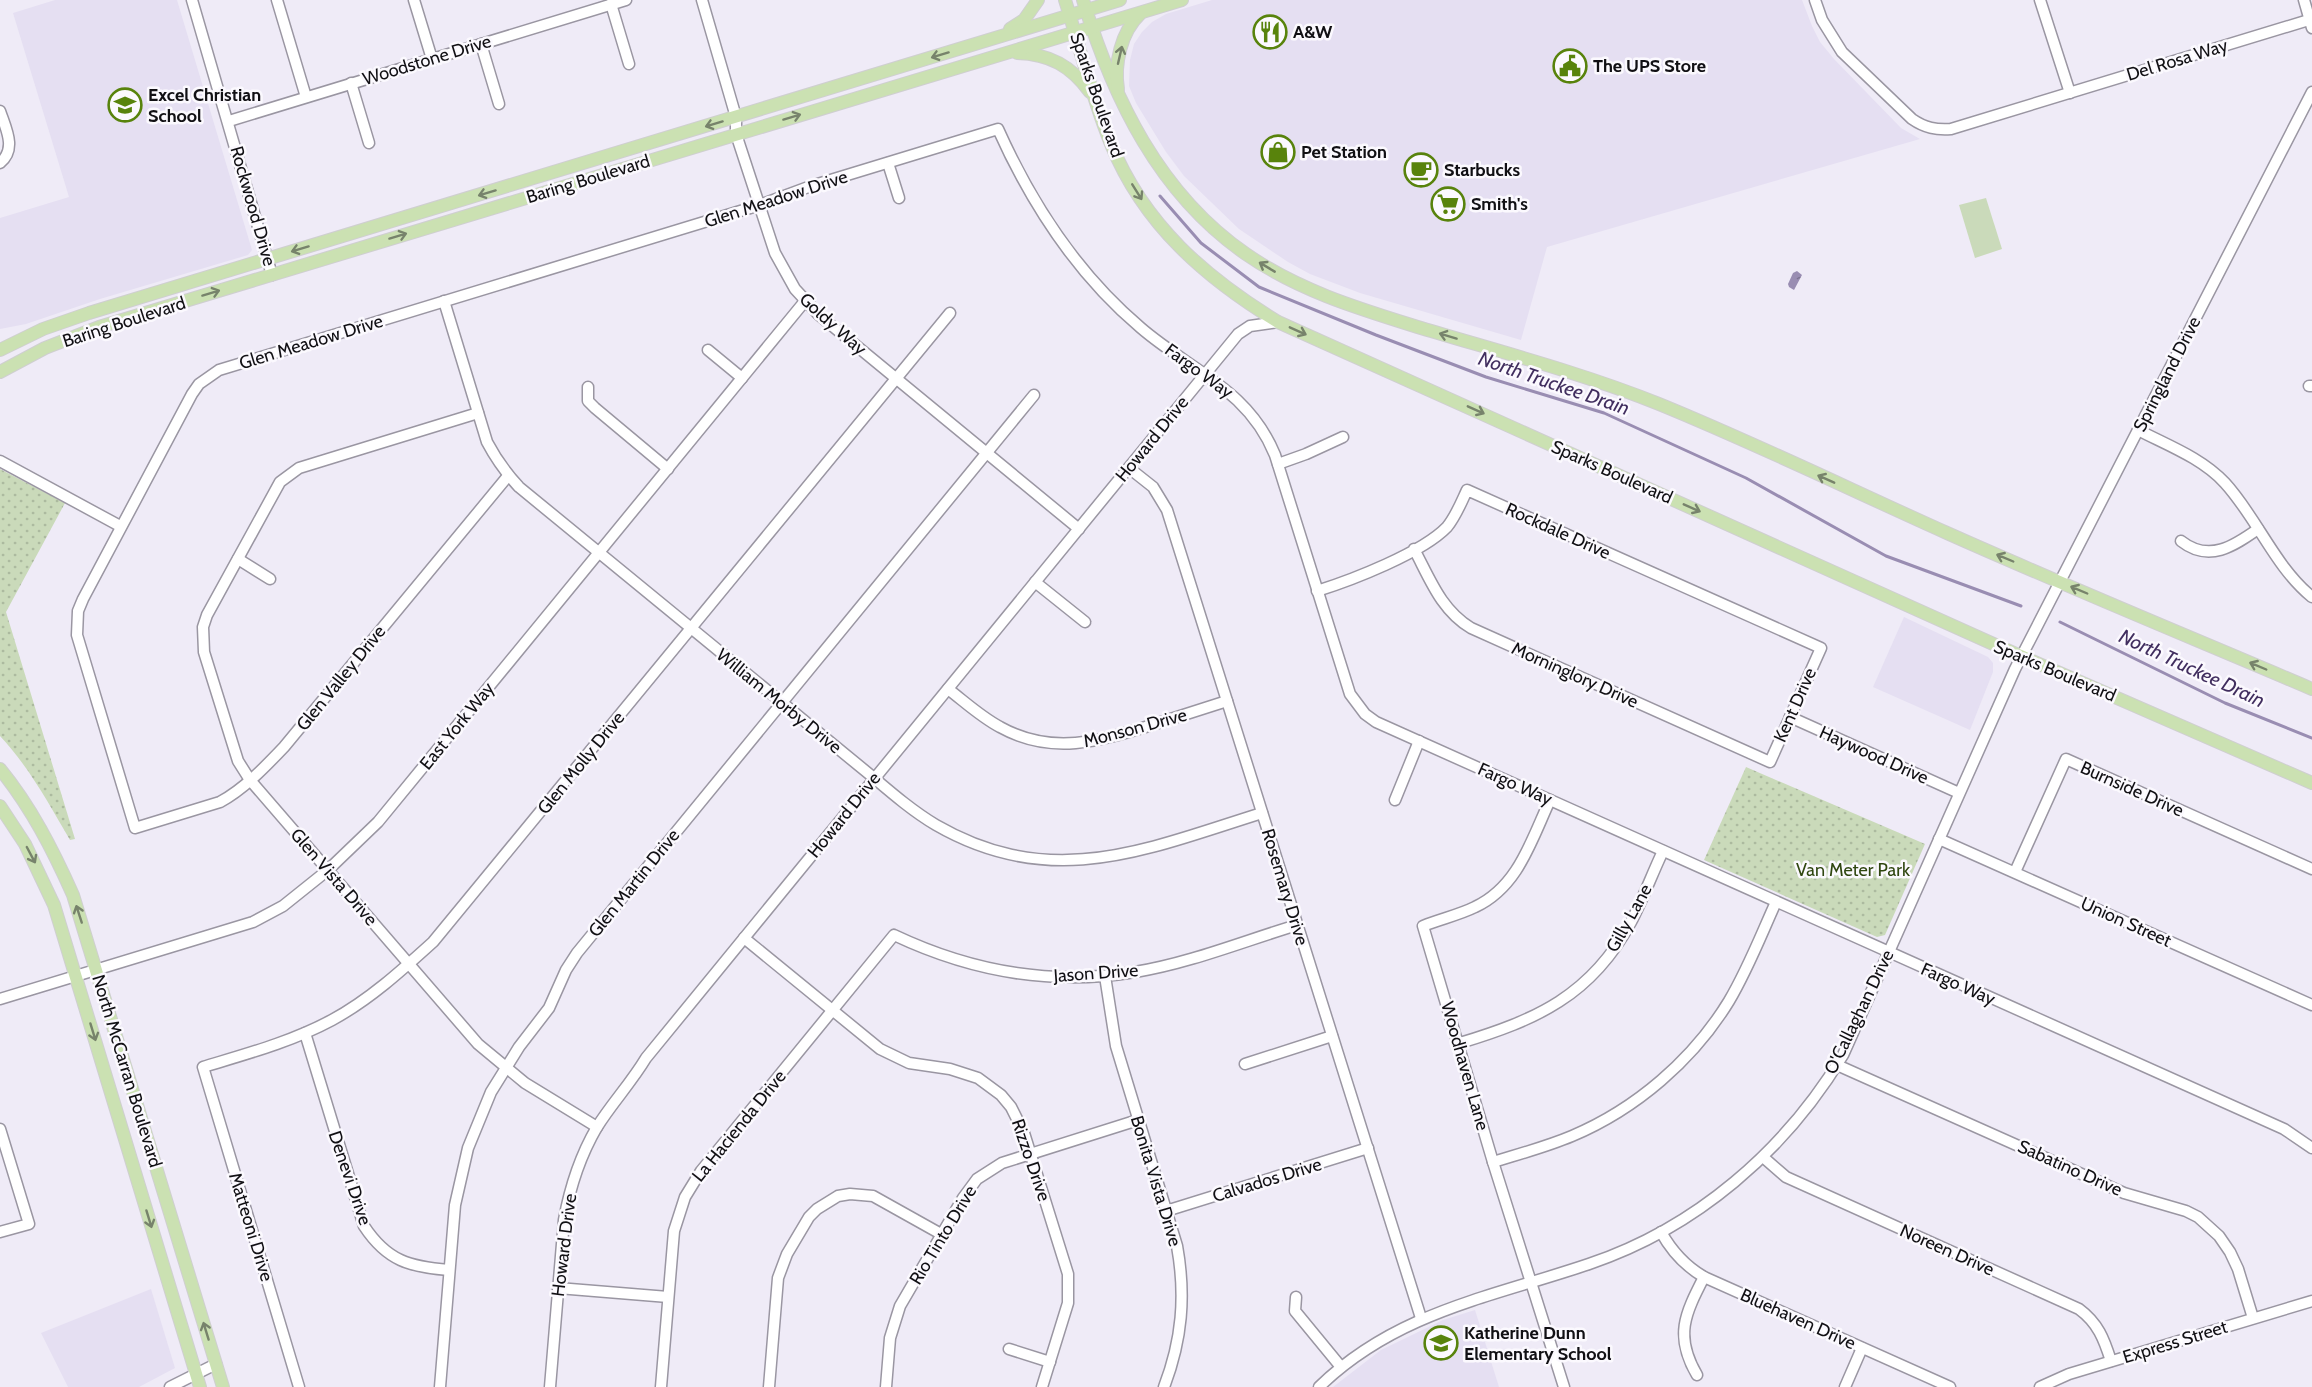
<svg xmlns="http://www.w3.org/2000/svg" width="2312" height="1387" font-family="Cabin,sans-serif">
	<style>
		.built { fill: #e5dff2 }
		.grass { fill: #cadaba }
		.park { fill: url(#park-dots) }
		.water { fill: url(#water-ripples) }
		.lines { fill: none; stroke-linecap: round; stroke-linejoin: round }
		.stream { stroke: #998db2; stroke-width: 3 }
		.minor-casing { stroke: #9a96a2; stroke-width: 13 }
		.major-casing { stroke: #cfcfd0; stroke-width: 14 }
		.minor { stroke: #fff; stroke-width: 10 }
		.major { stroke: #cbe1b2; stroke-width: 12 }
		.oneway { stroke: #77836b }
		.labels { text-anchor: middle; stroke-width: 5; stroke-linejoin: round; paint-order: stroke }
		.poi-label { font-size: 18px; font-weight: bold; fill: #111014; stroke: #fbf9fe; text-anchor: start }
		.street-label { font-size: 18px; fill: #111014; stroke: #fbf9fe }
		.park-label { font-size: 18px; fill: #304710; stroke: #fbf9fe }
		.water-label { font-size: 20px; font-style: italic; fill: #412e5f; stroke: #fbf9fe }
	</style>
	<defs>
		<pattern id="park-dots" width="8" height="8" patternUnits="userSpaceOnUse" patternTransform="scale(1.5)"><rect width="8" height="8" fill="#cadaba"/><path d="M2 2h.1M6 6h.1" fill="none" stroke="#acba9f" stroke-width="1.8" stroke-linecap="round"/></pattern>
		<pattern id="water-ripples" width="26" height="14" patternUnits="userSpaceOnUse" patternTransform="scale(1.5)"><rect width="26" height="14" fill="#998db2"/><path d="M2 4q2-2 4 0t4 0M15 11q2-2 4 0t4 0" fill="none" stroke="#7b7290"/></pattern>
	</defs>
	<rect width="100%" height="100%" fill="#efebf7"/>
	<g class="built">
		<path d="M55,0H177L252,250L248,255L100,299L26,324L0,329V218L69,197L13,13Z"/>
		<path d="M1212,0H1802L1812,26L1820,42L1834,59L1901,128L1920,139L1547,247L1521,340L1360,293L1310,274L1288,262L1239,229L1184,176L1166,152L1136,103L1129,86L1130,60L1134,44L1142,32L1152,22L1166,14Z"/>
		<path d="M1904,617L1988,657L1993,663V672L1970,730L1873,687Z"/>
		<path d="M151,1289L175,1368L139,1387H68L41,1333Z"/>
		<path d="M1475,1310L1499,1387H1333L1381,1350L1443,1320Z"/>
	</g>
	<path class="grass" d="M1986,198L2002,249L1975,258L1959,205Z"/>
	<g class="park">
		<path d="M0,469L65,503L6,612L75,839L70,840C49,804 29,767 0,736Z"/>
		<path d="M1746,767L1925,844L1885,935L1877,937L1704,860Z"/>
	</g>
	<path class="water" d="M1797,271L1802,275L1794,290L1789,287L1788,284L1793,273Z"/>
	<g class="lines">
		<g class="stream">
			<path d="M1160,196L1201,243L1259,287L1376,335L1486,377L1604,413L1746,478L1886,556L2021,606"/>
			<path d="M2060,622L2225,703L2312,738"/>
		</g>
		<g class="minor-casing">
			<g id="minor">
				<path d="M192,0L272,275"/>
				<path d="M277,0L306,97"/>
				<path d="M414,0L432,59"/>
				<path d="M702,0L736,117V134L775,253L795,289L819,315L1079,529"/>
				<path d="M1815,0L1822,20L1842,52L1912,119C1925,128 1936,130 1951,129L2312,19"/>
				<path d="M2040,0L2070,93"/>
				<path d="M2304,0L2312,28"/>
				<path d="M611,4L629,64"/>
				<path d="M481,44L499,104"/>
				<path d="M351,83L369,143"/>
				<path d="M0,111C6,129 17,149 0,163"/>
				<path d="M229,121L626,0"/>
				<path d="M888,163L899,198"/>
				<path d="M444,301L487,442C496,459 506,473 519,487L874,778C894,795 914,812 936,825C1052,892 1147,849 1262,813"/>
				<path d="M708,350L742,378"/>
				<path d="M2309,386H2312"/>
				<path d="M588,387V401L595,408L668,469"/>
				<path d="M478,413L299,468L280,482L207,615L203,627L204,652L238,761L250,780L478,1044L525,1083L597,1127"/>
				<path d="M2138,430C2167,445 2202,458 2225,483C2257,518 2275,567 2312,597"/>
				<path d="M0,461L120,526"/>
				<path d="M1278,464L1306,454L1343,437"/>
				<path d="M1129,468L1153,487L1167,510L1421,1318"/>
				<path d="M508,476L284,747C265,767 244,789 220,802L135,828L77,635L78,611L83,599L192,394L199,384L219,370L760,205L811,186L998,129C1032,205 1077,274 1141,328C1191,371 1248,389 1275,455L1350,694L1365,714L1376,722L2284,1129L2312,1148"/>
				<path d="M2181,541C2209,563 2234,546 2258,529"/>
				<path d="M238,559L270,579"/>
				<path d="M1035,582L1085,622"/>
				<path d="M1317,591C1352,580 1422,553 1447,527C1456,516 1461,503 1467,490L1821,648L1770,762L1471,628C1441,610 1430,579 1414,549"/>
				<path d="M948,689C965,702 981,717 1000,727C1052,756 1100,741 1152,725C1177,717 1202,709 1227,701"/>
				<path d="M1790,717L1959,793"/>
				<path d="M1395,800L1419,741"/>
				<path d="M1550,800C1531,841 1518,887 1475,907C1459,915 1440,919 1423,926L1493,1162L1564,1387"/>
				<path d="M1939,839L2312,1005"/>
				<path d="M2015,872L2066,759L2312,869"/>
				<path d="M744,938L880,1049L909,1063L950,1069L978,1078L1001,1095L1011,1107L1024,1133L1068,1274V1303L1042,1387"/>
				<path d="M1105,976L1116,1046L1177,1246C1186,1296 1182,1340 1164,1387"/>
				<path d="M0,999L253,922L283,906L328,870L378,822L805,301"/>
				<path d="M305,1033L364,1226C387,1261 410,1267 449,1270"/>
				<path d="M1460,1043C1536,1020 1591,996 1631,922C1643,899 1652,874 1663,851"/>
				<path d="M1245,1064L1332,1036"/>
				<path d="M1837,1065L2124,1193L2186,1211L2198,1217L2219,1236L2230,1252L2238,1269L2253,1318"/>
				<path d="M0,1129L29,1224L0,1232"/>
				<path d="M1763,1157L1786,1177L2079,1309C2098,1323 2104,1339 2111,1361"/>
				<path d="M1493,1162C1519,1154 1546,1147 1572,1136C1636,1109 1693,1060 1729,1001C1748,969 1761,935 1776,902"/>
				<path d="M1166,1211L1368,1148"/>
				<path d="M1661,1232C1671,1250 1685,1266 1704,1277L1950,1387"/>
				<path d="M558,1288L668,1297"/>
				<path d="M1296,1297L1295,1311L1341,1367"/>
				<path d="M1009,1349L1050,1362"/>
				<path d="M1697,1375C1674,1336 1685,1314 1704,1277"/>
				<path d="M170,1387L216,1364"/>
				<path d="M299,1387L203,1067C246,1054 291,1042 332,1020C369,1000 401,971 433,942L950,313"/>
				<path d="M440,1387L455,1205L468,1148L491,1092L519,1047L549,1008L566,970L577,953L1034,395"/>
				<path d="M550,1387L564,1220C570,1187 580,1156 597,1127C612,1103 631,1083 646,1058L1238,334L1250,326L1278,322"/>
				<path d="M661,1387L674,1231L685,1197L701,1171L894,935C970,971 1051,986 1135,972C1190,963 1244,941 1297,925"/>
				<path d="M769,1387L778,1278L787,1254L809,1217L817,1209L838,1196L850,1194L873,1196L941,1234"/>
				<path d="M886,1387L890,1338L900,1306L963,1198L977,1179L1002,1163L1138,1120"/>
				<path d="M1319,1387C1396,1312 1492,1297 1589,1264C1696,1228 1785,1151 1843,1055L2015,669L2312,92"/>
				<path d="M1845,1387L1862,1348"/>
				<path d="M2040,1387L2069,1374L2312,1301"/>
			</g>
		</g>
		<g class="major-casing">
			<g id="major">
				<path d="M1065,0C1080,48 1092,98 1111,144C1144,225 1206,278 1278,322L2000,647L2312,783"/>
				<path d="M1083,0C1113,98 1159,194 1246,254C1299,291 1360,309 1421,328C1501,352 1582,373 1659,404C1757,444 1851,490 1947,533C2068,587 2190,637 2312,689"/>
				<path d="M1010,29L1024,20L1038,0"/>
				<path d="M1017,53C1050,54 1071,66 1090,92"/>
				<path d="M1118,89C1114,64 1121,32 1140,14"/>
				<path d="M0,350L43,329L89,313L1120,0"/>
				<path d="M0,372L45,348L99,327L1182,0"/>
				<path d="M0,769C31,807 53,850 73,895L223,1387"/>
				<path d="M0,806L25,844L54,905L200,1387"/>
			</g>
		</g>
		<use href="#minor" class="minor"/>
		<use href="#major" class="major"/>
	</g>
	<defs><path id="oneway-shaft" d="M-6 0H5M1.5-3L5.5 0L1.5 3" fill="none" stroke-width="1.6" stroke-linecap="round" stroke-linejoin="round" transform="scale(1.5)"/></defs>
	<g class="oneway">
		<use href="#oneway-shaft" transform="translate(940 55) rotate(163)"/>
		<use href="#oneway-shaft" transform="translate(1120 55) rotate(-77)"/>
		<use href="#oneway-shaft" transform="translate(792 117) rotate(-17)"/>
		<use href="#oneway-shaft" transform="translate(714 124) rotate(163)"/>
		<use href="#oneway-shaft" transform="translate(1137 192) rotate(58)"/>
		<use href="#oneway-shaft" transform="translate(487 193) rotate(163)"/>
		<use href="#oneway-shaft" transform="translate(398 236) rotate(-17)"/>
		<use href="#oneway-shaft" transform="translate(300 249) rotate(163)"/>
		<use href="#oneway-shaft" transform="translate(1267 267) rotate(-149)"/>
		<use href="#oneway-shaft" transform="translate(211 293) rotate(-17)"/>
		<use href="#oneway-shaft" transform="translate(1298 331) rotate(24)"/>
		<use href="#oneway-shaft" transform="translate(1448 336) rotate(-163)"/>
		<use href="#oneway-shaft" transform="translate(1476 410) rotate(24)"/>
		<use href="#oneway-shaft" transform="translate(1826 479) rotate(-156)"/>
		<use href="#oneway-shaft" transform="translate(1692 508) rotate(24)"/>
		<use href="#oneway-shaft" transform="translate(2005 558) rotate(-157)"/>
		<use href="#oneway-shaft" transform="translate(2079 590) rotate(-157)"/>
		<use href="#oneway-shaft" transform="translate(2258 666) rotate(-157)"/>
		<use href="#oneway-shaft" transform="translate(31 855) rotate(62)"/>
		<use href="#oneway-shaft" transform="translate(79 914) rotate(-108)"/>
		<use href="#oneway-shaft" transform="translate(93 1032) rotate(73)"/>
		<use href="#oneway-shaft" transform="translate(149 1219) rotate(73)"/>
		<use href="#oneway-shaft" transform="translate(206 1331) rotate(-107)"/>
	</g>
	<defs>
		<g id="restaurant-ring" transform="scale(1.725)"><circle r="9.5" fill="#fbf9fe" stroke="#58830c" stroke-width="1.5"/><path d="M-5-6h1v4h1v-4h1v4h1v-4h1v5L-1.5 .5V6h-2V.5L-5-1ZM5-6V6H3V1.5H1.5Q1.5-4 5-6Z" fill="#58830c"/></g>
		<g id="civic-ring" transform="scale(1.725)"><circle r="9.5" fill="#fbf9fe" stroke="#58830c" stroke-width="1.5"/><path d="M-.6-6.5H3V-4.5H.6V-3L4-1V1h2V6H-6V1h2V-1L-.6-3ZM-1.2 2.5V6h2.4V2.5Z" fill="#58830c"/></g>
		<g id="school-ring" transform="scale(1.725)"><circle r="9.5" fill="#fbf9fe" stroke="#58830c" stroke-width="1.5"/><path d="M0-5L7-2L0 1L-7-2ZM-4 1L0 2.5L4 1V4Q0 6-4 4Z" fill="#58830c"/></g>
		<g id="shop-ring" transform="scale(1.725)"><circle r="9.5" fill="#fbf9fe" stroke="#58830c" stroke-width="1.5"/><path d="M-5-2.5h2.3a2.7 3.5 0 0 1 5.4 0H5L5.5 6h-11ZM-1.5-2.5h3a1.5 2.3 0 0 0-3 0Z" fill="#58830c"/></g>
		<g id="cafe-ring" transform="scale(1.725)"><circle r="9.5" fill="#fbf9fe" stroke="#58830c" stroke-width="1.5"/><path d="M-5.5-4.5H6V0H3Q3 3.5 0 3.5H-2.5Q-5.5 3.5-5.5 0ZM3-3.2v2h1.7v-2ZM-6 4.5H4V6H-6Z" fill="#58830c"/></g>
		<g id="supermarket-ring" transform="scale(1.725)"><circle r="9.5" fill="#fbf9fe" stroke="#58830c" stroke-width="1.5"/><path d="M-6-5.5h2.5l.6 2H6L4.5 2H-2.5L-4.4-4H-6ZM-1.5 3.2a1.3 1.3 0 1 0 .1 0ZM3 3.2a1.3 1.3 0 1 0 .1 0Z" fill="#58830c"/></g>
	</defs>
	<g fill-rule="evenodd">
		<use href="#restaurant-ring" x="1270" y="32"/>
		<use href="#civic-ring" x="1570" y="66"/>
		<use href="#school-ring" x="125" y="105"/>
		<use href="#shop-ring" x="1278" y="152"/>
		<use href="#cafe-ring" x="1421" y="170"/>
		<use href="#supermarket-ring" x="1448" y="204"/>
		<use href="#school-ring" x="1441" y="1343"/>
	</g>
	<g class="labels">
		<g class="poi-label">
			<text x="1293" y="38">A&amp;W</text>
			<text x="1593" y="72">The UPS Store</text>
			<text x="148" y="101">Excel Christian<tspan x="148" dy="21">School</tspan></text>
			<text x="1301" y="158">Pet Station</text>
			<text x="1444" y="176">Starbucks</text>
			<text x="1471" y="210">Smith's</text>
			<text x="1464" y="1339">Katherine Dunn<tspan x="1464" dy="21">Elementary School</tspan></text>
		</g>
		<g class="street-label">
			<text transform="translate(427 60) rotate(-17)" y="6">Woodstone Drive</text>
			<text transform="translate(2177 60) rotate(-17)" y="6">Del Rosa Way</text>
			<text transform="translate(1097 95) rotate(71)" y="6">Sparks Boulevard</text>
			<text transform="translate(588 179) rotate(-17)" y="6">Baring Boulevard</text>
			<text transform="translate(776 199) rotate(-18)" y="6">Glen Meadow Drive</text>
			<text transform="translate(253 206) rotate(74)" y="6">Rockwood Drive</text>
			<text transform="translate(124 322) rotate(-18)" y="6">Baring Boulevard</text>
			<text transform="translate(833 324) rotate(42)" y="6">Goldy Way</text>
			<text transform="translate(311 342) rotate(-17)" y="6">Glen Meadow Drive</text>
			<text transform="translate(1199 371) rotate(36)" y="6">Fargo Way</text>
			<text transform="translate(2167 374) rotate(-63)" y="6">Springland Drive</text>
			<text transform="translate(1152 439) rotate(-51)" y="6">Howard Drive</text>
			<text transform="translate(1612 472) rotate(24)" y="6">Sparks Boulevard</text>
			<text transform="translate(1558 531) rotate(24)" y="6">Rockdale Drive</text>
			<text transform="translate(2055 671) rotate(23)" y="6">Sparks Boulevard</text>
			<text transform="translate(1575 675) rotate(24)" y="6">Morninglory Drive</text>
			<text transform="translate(341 678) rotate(-51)" y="6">Glen Valley Drive</text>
			<text transform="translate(779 701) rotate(39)" y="6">William Morby Drive</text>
			<text transform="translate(1795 705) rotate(-66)" y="6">Kent Drive</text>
			<text transform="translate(457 726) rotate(-51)" y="6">East York Way</text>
			<text transform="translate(1135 728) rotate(-15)" y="6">Monson Drive</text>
			<text transform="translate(1874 755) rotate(24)" y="6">Haywood Drive</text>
			<text transform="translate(581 763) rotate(-51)" y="6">Glen Molly Drive</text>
			<text transform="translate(1515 784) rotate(24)" y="6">Fargo Way</text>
			<text transform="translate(2132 789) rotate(24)" y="6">Burnside Drive</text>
			<text transform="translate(844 815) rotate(-51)" y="6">Howard Drive</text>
			<text transform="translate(334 877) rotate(49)" y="6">Glen Vista Drive</text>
			<text transform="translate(634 883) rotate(-51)" y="6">Glen Martin Drive</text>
			<text transform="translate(1285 887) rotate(73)" y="6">Rosemary Drive</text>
			<text transform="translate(1629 918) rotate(-61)" y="6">Gilly Lane</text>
			<text transform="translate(2126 922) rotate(24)" y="6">Union Street</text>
			<text transform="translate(1096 973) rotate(-4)" y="6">Jason Drive</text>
			<text transform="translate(1958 984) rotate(24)" y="6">Fargo Way</text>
			<text transform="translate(1859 1012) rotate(-64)" y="6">O'Callaghan Drive</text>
			<text transform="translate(1465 1066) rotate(74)" y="6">Woodhaven Lane</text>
			<text transform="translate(127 1071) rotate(73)" y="6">North McCarran Boulevard</text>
			<text transform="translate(739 1126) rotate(-51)" y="6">La Hacienda Drive</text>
			<text transform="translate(1031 1160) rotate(71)" y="6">Rizzo Drive</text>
			<text transform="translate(2070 1168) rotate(24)" y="6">Sabatino Drive</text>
			<text transform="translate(350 1178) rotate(71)" y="6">Denevi Drive</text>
			<text transform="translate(1267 1180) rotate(-17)" y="6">Calvados Drive</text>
			<text transform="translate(1156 1181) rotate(73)" y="6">Bonita Vista Drive</text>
			<text transform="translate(251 1227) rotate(73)" y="6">Matteoni Drive</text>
			<text transform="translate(943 1235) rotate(-59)" y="6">Rio Tinto Drive</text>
			<text transform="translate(564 1245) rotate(-83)" y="6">Howard Drive</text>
			<text transform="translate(1947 1250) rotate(24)" y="6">Noreen Drive</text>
			<text transform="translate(1798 1319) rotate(24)" y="6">Bluehaven Drive</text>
			<text transform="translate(2175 1342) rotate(-17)" y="6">Express Street</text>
		</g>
		<g class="park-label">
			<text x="1853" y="876">Van Meter Park</text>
		</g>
		<g class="water-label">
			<text transform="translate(1554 383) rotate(19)" y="7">North Truckee Drain</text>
			<text transform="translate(2192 668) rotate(25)" y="7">North Truckee Drain</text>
		</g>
	</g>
</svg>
